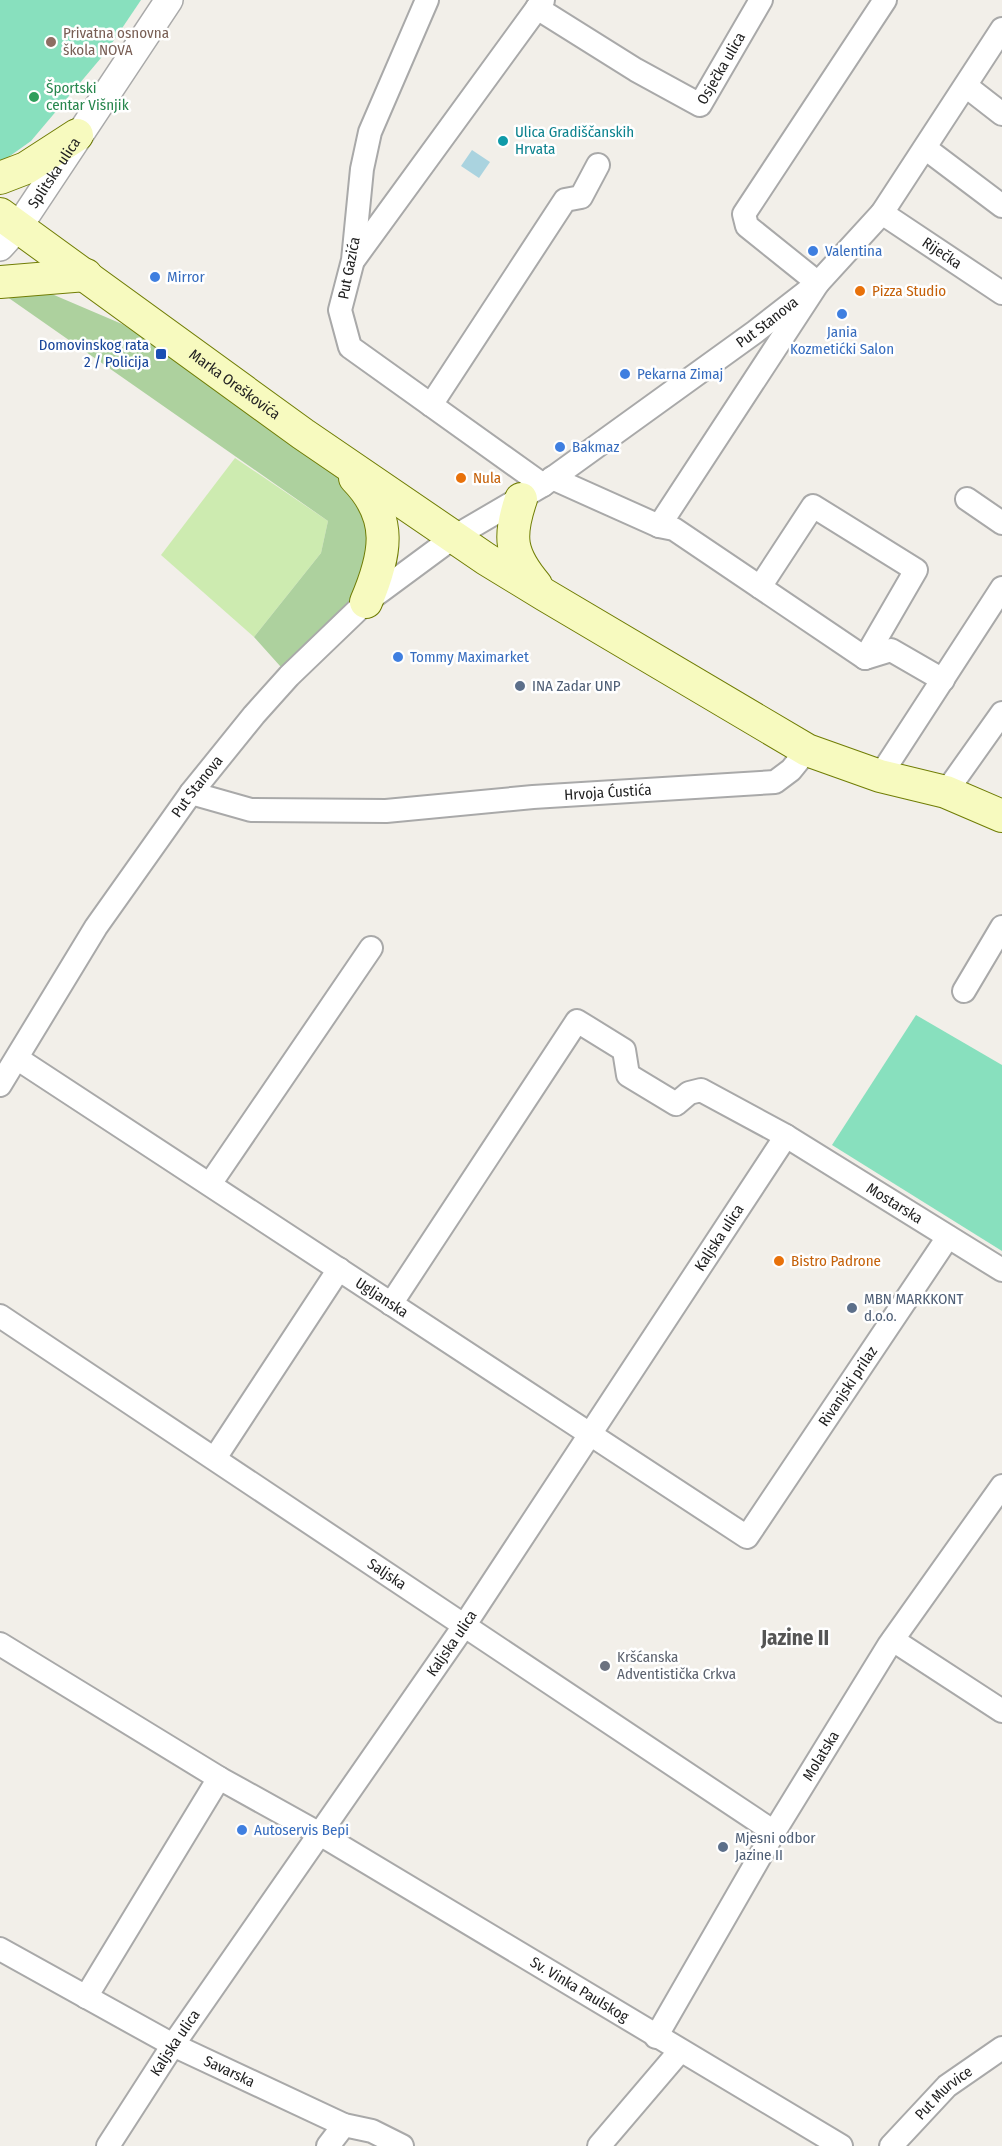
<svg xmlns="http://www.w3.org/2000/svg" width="1002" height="2146" font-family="'Fira Sans Condensed',sans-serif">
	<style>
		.grass { fill: #cdebb0 }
		.forest { fill: #add19e }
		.pitch { fill: #88e0be }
		.water { fill: #aad3df }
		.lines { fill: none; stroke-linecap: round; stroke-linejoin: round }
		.minor-casing { stroke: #a9a9a9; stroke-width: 26 }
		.tertiary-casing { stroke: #a9a9a9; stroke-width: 30 }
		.secondary-casing { stroke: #707d05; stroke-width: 34 }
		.minor { stroke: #fff; stroke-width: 22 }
		.tertiary { stroke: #fff; stroke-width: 27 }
		.secondary { stroke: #f7fabf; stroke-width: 32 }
		.education-dot { fill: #8d6e63; stroke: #fff; stroke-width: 2 }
		.leisure-dot { fill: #2e9e5b; stroke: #fff; stroke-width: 2 }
		.culture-dot { fill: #0f9aa8; stroke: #fff; stroke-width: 2 }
		.shop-dot { fill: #3f7fe0; stroke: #fff; stroke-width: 2 }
		.food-dot { fill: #e8710a; stroke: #fff; stroke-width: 2 }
		.transit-dot { fill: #1a4fb4; stroke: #fff; stroke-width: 2 }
		.service-dot { fill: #5c6f8a; stroke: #fff; stroke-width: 2 }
		.worship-dot { fill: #6b7280; stroke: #fff; stroke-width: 2 }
		.labels { text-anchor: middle; stroke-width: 5; stroke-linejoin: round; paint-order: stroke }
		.education-label { font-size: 15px; fill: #785e54; stroke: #fff; text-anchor: start }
		.street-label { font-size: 15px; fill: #222; stroke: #fff }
		.leisure-label { font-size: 15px; fill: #27864d; stroke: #fff; text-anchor: start }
		.culture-label { font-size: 15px; fill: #0d838f; stroke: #fff; text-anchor: start }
		.shop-label { font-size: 15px; fill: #366cbe; stroke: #fff; text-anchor: start }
		.food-label { font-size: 15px; fill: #c56008; stroke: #fff; text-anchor: start }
		.transit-label { font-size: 15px; fill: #164399; stroke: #fff; text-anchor: end }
		.service-label { font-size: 15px; fill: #4e5e75; stroke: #fff; text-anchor: start }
		.worship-label { font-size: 15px; fill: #5b616d; stroke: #fff; text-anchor: start }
		.district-label { font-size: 21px; font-weight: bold; fill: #555; stroke: #fff }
	</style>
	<rect width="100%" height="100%" fill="#f2efe9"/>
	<path class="grass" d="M235,458L328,521L321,553L254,637L161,555Z"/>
	<path class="forest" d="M40,289L122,324L331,454L390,522L336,629L289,676L254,637L321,553L328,521L3,294Z"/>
	<g class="pitch">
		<path d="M0,0H141L106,52L31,141L0,163Z"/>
		<path d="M916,1015L1002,1065V1251L832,1145Z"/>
	</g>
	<path class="water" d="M472,150L490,162L479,178L461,166Z"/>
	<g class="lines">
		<g class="minor-casing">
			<g id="minor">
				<path d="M427,0L370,132L362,169L353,260L340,310L350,347L543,485"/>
				<path id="s1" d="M537,8L636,70L700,105L761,0"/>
				<path d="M966,86L1002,114"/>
				<path d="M925,148L1002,206"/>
				<path id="s2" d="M882,213L1002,293"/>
				<path d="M355,258L543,0"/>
				<path d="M431,405L565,200L581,197L598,165"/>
				<path d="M552,478L659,526L674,529L865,658L891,650L943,680"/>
				<path d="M967,499L1002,523"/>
				<path d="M659,526L818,283L747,226L744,214L885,0"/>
				<path d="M760,587L813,506L916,570L865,658"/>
				<path d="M880,776L1002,588"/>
				<path d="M946,792L1002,713"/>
				<path id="s3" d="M191,793L251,810L386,811L533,797L775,782L791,770L807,750"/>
				<path d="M964,991L1002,927"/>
				<path id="s4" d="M18,1059L747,1537L948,1237"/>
				<path id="s5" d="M0,1085L96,927L191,793L254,715L289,676L366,602L454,537L543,485L755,332L818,283L882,213L1002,29"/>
				<path d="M210,1184L371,948"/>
				<path id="s6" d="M391,1304L577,1021L624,1050L628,1075L676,1104L689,1093L701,1090L786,1136L1002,1270"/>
				<path id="s7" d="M0,1316L774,1832"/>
				<path d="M215,1458L339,1269"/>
				<path d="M893,1640L1002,1711"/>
				<path d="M0,1644L219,1778L86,1997"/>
				<path id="s8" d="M219,1778L320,1834L841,2146"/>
				<path id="s9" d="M0,1949L173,2045L344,2125L372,2131L402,2146"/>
				<path id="s10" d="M656,2037L774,1832L889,1645L1002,1486"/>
				<path id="s11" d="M108,2146L173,2045L464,1626L786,1136"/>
				<path d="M328,2146L344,2125"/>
				<path d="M599,2146L680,2051"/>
				<path id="s12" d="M891,2146L947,2086L1002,2048"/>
			</g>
		</g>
		<g class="tertiary-casing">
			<g id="tertiary">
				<path id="s13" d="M0,247L19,226L169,0"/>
			</g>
		</g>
		<g class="secondary-casing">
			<g id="secondary">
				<path d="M0,178L26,168L77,135"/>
				<path id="s14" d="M0,214L303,434L486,559L545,595L807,750L880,776L946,792L1002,816"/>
				<path d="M0,282L86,275"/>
				<path d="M355,478C394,518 386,555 366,602"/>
				<path d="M521,499C508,537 510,554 536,585"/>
			</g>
		</g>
		<use href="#minor" class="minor"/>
		<use href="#tertiary" class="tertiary"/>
		<use href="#secondary" class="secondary"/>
	</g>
	<circle class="education-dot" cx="51" cy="42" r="6"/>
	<circle class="leisure-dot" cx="34" cy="97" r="6"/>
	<circle class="culture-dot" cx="503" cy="141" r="6"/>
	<g class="shop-dot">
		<circle cx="813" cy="251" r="6"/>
		<circle cx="155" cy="277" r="6"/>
		<circle cx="842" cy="314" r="6"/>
		<circle cx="625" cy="374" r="6"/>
		<circle cx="560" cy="447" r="6"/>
		<circle cx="398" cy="657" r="6"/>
		<circle cx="242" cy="1830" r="6"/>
	</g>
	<g class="food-dot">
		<circle cx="860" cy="291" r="6"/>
		<circle cx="461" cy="478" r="6"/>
		<circle cx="779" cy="1261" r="6"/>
	</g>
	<rect class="transit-dot" x="155" y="348" width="12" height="12" rx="3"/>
	<g class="service-dot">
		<circle cx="520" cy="686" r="6"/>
		<circle cx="852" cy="1308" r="6"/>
		<circle cx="723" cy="1847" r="6"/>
	</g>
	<circle class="worship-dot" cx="605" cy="1666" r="6"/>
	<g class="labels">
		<g class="education-label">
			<text x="63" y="38">Privatna osnovna<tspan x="63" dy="17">škola NOVA</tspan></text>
		</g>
		<g class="street-label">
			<text dy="5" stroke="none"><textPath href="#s1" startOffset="232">Osječka ulica</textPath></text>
			<text dy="5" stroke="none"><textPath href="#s13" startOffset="92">Splitska ulica</textPath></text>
			<text dy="5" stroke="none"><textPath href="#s2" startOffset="72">Riječka</textPath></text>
			<text transform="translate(349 268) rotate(-79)" y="5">Put Gazića</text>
			<text dy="5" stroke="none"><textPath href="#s5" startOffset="1098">Put Stanova</textPath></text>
			<text dy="5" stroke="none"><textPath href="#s14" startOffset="290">Marka Oreškovića</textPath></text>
			<text dy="5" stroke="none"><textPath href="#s5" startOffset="358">Put Stanova</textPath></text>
			<text dy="5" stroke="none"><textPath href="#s3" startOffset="420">Hrvoja Ćustića</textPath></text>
			<text dy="5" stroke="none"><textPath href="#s6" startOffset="729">Mostarska</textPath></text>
			<text dy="5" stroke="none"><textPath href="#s11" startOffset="1095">Kaljska ulica</textPath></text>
			<text dy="5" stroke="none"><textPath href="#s4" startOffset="435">Ugljanska</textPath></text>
			<text dy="5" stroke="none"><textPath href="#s4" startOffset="1053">Rivanjski prilaz</textPath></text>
			<text dy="5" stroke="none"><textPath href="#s7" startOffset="465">Saljska</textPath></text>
			<text dy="5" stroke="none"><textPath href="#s11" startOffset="609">Kaljska ulica</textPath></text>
			<text dy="5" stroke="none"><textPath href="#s10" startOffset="326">Molatska</textPath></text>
			<text dy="5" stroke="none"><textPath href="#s8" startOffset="418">Sv. Vinka Paulskog</textPath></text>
			<text dy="5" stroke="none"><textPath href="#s11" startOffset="123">Kaljska ulica</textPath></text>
			<text dy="5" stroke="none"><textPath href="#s9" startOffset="260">Savarska</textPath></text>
			<text dy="5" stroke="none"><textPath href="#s12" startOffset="75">Put Murvice</textPath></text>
		</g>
		<g class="leisure-label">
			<text x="46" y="93">Športski<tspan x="46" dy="17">centar Višnjik</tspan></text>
		</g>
		<g class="culture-label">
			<text x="515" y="137">Ulica Gradiščanskih<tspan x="515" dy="17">Hrvata</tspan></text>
		</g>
		<g class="shop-label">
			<text x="825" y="256">Valentina</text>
			<text x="167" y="282">Mirror</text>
			<text x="842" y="337" text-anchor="middle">Jania<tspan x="842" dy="17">Kozmetićki Salon</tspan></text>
			<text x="637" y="379">Pekarna Zimaj</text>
			<text x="572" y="452">Bakmaz</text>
			<text x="410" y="662">Tommy Maximarket</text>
			<text x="254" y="1835">Autoservis Bepi</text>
		</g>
		<g class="food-label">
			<text x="872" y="296">Pizza Studio</text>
			<text x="473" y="483">Nula</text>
			<text x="791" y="1266">Bistro Padrone</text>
		</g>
		<g class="transit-label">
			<text x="149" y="350">Domovinskog rata<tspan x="149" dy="17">2 / Policija</tspan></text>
		</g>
		<g class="service-label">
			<text x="532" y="691">INA Zadar UNP</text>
			<text x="864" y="1304">MBN MARKKONT<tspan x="864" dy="17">d.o.o.</tspan></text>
			<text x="735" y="1843">Mjesni odbor<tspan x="735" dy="17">Jazine II</tspan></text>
		</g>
		<g class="worship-label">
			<text x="617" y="1662">Kršćanska<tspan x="617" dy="17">Adventistička Crkva</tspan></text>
		</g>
		<g class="district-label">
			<text x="795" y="1645">Jazine II</text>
		</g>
	</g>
</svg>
